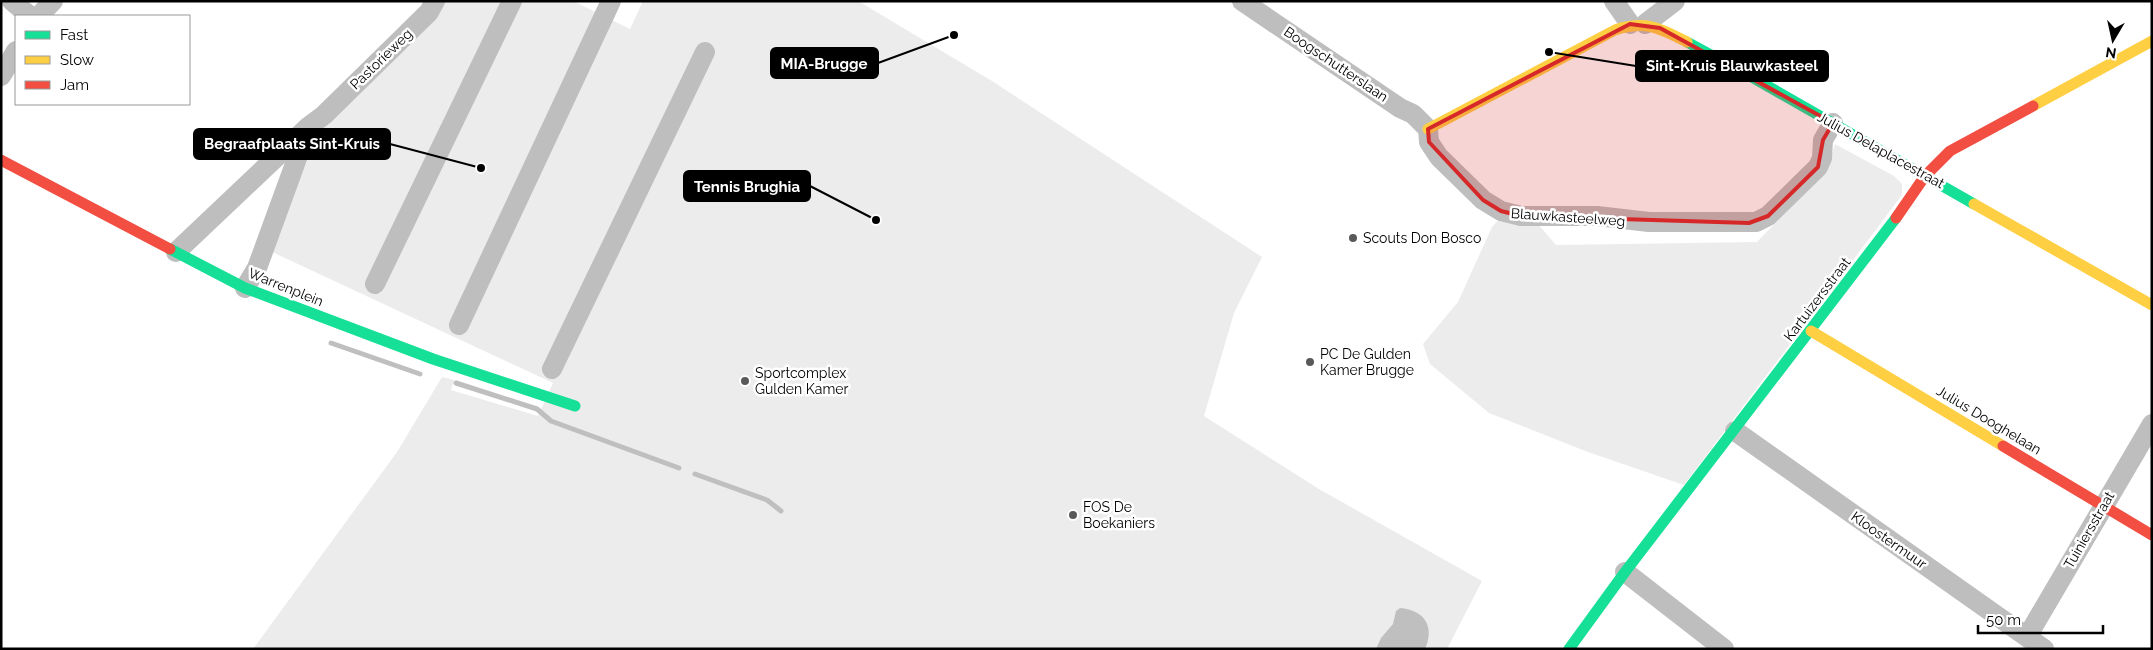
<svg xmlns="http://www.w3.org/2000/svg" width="2153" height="650" font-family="Raleway,sans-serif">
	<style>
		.green { fill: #ececec }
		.water { fill: #bfbfbf }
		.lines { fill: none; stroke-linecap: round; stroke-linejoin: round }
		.stream { stroke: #bfbfbf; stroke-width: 5 }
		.street { stroke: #bebebe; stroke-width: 20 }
		.fast { stroke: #16e098; stroke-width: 11 }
		.slow { stroke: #ffcf43; stroke-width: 11 }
		.jam { stroke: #f24e42; stroke-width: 11 }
		.marked { fill: #d62828; fill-opacity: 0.2; stroke: #d62828; stroke-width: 4; stroke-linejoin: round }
		.poi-dot { fill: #595959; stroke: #fff; stroke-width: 2 }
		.labels { text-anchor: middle; stroke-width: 5; stroke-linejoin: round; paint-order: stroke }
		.street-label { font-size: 14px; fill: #000; stroke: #fff }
		.poi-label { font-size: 14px; fill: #000; stroke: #fff; text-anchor: start }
		.leader { fill: none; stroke: #000; stroke-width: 2 }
		.callout-dot { fill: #000; stroke: #fff; stroke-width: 2 }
		.callout { fill: #000; stroke: #000; stroke-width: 2 }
		.callout-label { font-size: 15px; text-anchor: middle; font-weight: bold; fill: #fff }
	</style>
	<rect width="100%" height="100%" fill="#fff"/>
	<g class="green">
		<path d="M445,1H573L630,29L643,1H858L992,81L1262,257L1234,313L1204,416L1319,489L1482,581L1447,649H253L397,452L442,377L454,380L451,390L538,416L553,383L270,251L322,125Z"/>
		<path d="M1835,144L1894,176L1902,184V195L1684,485L1588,452L1489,413L1430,364L1423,344L1458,302L1492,227L1501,217L1539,225L1556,245L1757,242L1827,170Z"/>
	</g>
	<path class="water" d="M1400,608C1425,610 1435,627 1425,649H1376L1381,638L1393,624L1396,611Z"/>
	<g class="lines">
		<g class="stream">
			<path d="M331,343L420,374"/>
			<path d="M456,383L537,409L551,421L679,468"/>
			<path d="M695,474L767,500L781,511"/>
		</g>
		<g class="street">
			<path d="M12,1L30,16"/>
			<path d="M1242,1L1400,108L1413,114L1428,129L1429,142L1439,157L1483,200L1501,211L1521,216H1597L1649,222H1756L1768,216L1818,167L1822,158L1823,140L1833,123"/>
			<path d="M1614,1L1630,24"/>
			<path d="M39,16L53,1"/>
			<path d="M1645,24L1675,1"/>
			<path d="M1,76L16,51"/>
			<path d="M176,252L308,127L324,115L429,12L435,1"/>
			<path d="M375,284L512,1"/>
			<path d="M245,288L257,268L307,131"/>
			<path d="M459,325L611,1"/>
			<path d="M552,369L705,52"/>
			<path d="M1735,431L2044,649"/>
			<path d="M1625,572L1724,649"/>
			<path d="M2027,637L2152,424"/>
		</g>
		<g class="fast">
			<path d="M1687,42L1750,76L1974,204"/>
			<path d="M170,249L245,288L433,359L575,406"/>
			<path d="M1569,649L1625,572L1896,218"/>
		</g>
		<g class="slow">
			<path d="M2033,106L2152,41"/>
			<path d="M1428,129L1615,30C1646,20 1660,28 1687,42"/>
			<path d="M1974,204L2152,305"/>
			<path d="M1811,331L2003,446"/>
		</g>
		<g class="jam">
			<path d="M1,160L170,249"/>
			<path d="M1896,218L1925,176L1950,151L2033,106"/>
			<path d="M2003,446L2152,535"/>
		</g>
	</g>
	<path class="marked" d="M1630,24L1660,28L1833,123L1823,140L1818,167L1768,216L1749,223L1521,216L1501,211L1483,200L1429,142L1428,129Z"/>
	<g class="poi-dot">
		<circle cx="1353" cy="238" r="5"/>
		<circle cx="1310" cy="362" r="5"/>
		<circle cx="745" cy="381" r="5"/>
		<circle cx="1073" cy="515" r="5"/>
	</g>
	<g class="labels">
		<g class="street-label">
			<text transform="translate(381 59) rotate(-44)" y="5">Pastorieweg</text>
			<text transform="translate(1336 64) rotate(34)" y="5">Boogschutterslaan</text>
			<text transform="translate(1881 150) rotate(29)" y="5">Julius Delaplacestraat</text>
			<text transform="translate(1568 217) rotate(4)" y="5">Blauwkasteelweg</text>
			<text transform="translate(286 287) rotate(22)" y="5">Warrenplein</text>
			<text transform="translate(1817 299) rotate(-53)" y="5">Kartuizersstraat</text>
			<text transform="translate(1989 420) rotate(31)" y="5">Julius Dooghelaan</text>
			<text transform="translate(2089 530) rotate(-60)" y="5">Tuiniersstraat</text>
			<text transform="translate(1889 540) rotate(35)" y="5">Kloostermuur</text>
		</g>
		<g class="poi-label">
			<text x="1363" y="243">Scouts Don Bosco</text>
			<text x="1320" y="359">PC De Gulden<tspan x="1320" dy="16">Kamer Brugge</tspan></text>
			<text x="755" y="378">Sportcomplex<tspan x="755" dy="16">Gulden Kamer</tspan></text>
			<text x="1083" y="512">FOS De<tspan x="1083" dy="16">Boekaniers</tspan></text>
		</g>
	</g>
	<path class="leader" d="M954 35L878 63M1549 52L1636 66M481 168L390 144M876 220L810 186"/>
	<g class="callout-dot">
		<circle cx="954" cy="35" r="5"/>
		<circle cx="1549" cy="52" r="5"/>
		<circle cx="481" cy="168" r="5"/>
		<circle cx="876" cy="220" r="5"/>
	</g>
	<g class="callout">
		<rect x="771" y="48" width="107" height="30" rx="5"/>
		<rect x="1636" y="51" width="192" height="30" rx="5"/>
		<rect x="194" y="129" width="196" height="30" rx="5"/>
		<rect x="684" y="171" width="126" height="30" rx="5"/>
	</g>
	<g class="callout-label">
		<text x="824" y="69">MIA-Brugge</text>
		<text x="1732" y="71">Sint-Kruis Blauwkasteel</text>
		<text x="292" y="149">Begraafplaats Sint-Kruis</text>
		<text x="747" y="192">Tennis Brughia</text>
	</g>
	<rect width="2153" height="650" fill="none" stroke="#000000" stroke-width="5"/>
	<rect x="15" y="15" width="175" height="90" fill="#ffffff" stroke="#999999"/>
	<rect x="25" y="31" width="25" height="8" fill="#16e098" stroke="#999999"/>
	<text x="60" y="40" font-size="15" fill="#000000">Fast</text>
	<rect x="25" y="56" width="25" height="8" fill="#ffcf43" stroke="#999999"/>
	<text x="60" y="65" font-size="15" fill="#000000">Slow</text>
	<rect x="25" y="81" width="25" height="8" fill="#f24e42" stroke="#999999"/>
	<text x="60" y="90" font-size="15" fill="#000000">Jam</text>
	<g transform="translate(2113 40) rotate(189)" stroke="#ffffff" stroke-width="4" paint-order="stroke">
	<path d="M0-4L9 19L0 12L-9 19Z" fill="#000000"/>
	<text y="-8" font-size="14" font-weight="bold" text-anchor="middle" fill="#000000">N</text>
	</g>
	<path d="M1978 625v8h125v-8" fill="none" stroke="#000000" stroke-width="2.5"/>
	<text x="1986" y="625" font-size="15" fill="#000000" stroke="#ffffff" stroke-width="4" paint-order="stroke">50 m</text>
</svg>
